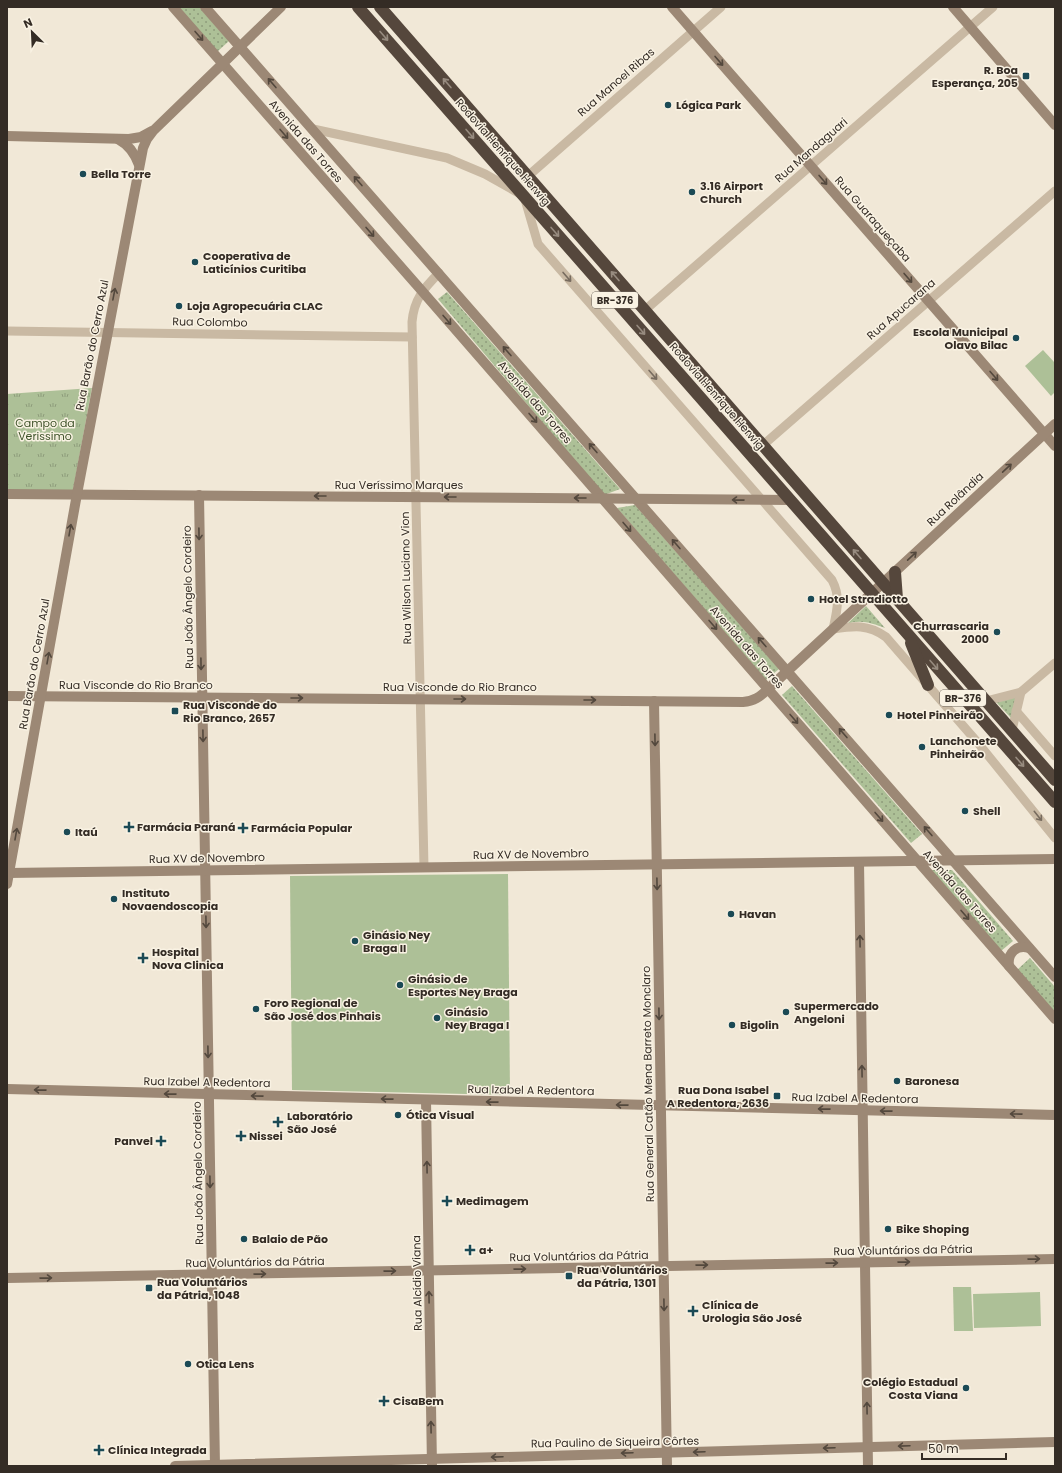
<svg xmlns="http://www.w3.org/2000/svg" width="1062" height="1473" font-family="Poppins,sans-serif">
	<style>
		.grass { fill: url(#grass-dots) }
		.park { fill: url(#park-tufts) }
		.pitch { fill: #adc097 }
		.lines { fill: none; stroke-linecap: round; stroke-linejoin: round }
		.street { stroke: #c9b9a3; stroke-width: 9 }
		.secondary { stroke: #9c8875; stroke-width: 10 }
		.highway { stroke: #55473c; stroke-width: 12 }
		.oneway { stroke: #53483d }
		.oneway2 { stroke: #978b7f }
		.oneway3 { stroke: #776b5e }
		.poi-dot { fill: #1b4a55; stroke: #f9f2e3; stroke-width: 1.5 }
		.labels { text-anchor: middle; stroke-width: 3; stroke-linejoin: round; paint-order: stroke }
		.shield { fill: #f9f2e3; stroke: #6f675e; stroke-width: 1 }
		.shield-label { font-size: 10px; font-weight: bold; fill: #342c25 }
		.poi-label { font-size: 11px; font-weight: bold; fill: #342c25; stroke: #f9f2e3; text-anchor: start }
		.street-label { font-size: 11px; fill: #342c25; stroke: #f9f2e3 }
		.park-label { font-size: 11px; fill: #3e5229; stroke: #f9f2e3 }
	</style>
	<defs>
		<pattern id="grass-dots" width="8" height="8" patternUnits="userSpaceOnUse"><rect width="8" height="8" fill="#adc097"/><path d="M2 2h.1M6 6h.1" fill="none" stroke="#8e9c7b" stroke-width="1.8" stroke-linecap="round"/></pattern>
		<pattern id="park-tufts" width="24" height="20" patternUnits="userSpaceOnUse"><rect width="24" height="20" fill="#adc097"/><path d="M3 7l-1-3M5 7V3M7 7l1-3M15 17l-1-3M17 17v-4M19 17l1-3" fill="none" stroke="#8e9c7b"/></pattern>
	</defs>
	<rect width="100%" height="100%" fill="#f1e8d7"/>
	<g class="grass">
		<path d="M178,7H199L229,41L217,52Z"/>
		<path d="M447,292L620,489L604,495L438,299Z"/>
		<path d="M635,505L779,669L766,680L617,508Z"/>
		<path d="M866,606L885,628C872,623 860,619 847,624Z"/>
		<path d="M792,686L922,834L911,843L782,695Z"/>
		<path d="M1016,697L1011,718L996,702Z"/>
		<path d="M931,870H952L1013,941L1001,951Z"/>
		<path d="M1030,958L1055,987V1014L1017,970Z"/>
	</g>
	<path class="park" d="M92,388L73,490H7V394Z"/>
	<g class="pitch">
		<path d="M1043,350L1055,363V392L1051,396L1025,366Z"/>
		<path d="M508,874L510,1095L292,1090L290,876Z"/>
		<path d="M953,1287H971L973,1331H954Z"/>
		<path d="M1040,1292L1041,1326L974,1328L973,1294Z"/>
	</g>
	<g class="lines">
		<g class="street">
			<path d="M313,129L447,158L485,174L524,196L538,244L832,580C841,597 837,611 833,629C854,626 868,624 886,637L978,743L1055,838"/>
			<path d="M528,176L721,7"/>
			<path d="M645,310L993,7"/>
			<path d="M7,331L412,337"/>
			<path d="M763,445L1055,191"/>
			<path d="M986,701L1021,692L1055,663"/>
			<path d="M1016,711L1055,756"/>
			<path d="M1012,730L1021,692"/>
			<path d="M424,867L412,322C414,299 424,288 439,273"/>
		</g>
		<g class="secondary">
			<path d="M173,7L422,291L1055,1019"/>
			<path d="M205,7L1055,977"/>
			<path d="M672,7L1055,446"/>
			<path d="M953,7L1055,125"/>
			<path d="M7,136L129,139L141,137L152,131"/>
			<path d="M118,139C129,145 135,153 139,165"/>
			<path d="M7,494L791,500"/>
			<path d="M199,495L215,1466"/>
			<path d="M7,696L743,702C754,701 760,697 768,689L1055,424"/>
			<path d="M654,701L667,1466"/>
			<path d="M859,862L868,1466"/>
			<path d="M7,873L1055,859"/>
			<path d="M7,884L77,494L143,148L147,139L153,131L281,7"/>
			<path d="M1009,966C1007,953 1017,944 1029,948"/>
			<path d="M7,1089L1055,1115"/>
			<path d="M426,1100L432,1466"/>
			<path d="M7,1278L1055,1259"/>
			<path d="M175,1466L1055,1442"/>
		</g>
		<g class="highway">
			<path d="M358,7L1055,802"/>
			<path d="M380,7L1055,780"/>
			<path d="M895,572L897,599"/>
			<path d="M911,643L928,685"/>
		</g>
	</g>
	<defs><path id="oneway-shaft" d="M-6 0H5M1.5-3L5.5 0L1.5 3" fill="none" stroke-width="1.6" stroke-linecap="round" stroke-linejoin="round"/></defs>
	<g class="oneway">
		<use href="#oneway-shaft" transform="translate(199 36) rotate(49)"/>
		<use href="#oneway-shaft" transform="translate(719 61) rotate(49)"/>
		<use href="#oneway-shaft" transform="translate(272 83) rotate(-131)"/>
		<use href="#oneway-shaft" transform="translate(284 134) rotate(49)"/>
		<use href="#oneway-shaft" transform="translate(823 180) rotate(49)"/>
		<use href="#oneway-shaft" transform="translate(358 181) rotate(-131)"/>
		<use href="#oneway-shaft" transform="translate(370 232) rotate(49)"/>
		<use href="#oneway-shaft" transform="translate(908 278) rotate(49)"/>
		<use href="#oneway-shaft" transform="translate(114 294) rotate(-79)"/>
		<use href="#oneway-shaft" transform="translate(447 320) rotate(49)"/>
		<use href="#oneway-shaft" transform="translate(507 351) rotate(-131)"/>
		<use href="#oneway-shaft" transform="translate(994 376) rotate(49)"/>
		<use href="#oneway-shaft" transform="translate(533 418) rotate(49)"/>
		<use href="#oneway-shaft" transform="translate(593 448) rotate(-131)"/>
		<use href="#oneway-shaft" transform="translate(1007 468) rotate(-43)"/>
		<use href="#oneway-shaft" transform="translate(320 496) rotate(-180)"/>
		<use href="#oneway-shaft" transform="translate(450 497) rotate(-180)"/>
		<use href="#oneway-shaft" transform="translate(580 498) rotate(-180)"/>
		<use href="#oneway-shaft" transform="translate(738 500) rotate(-179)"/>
		<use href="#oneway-shaft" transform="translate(627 527) rotate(49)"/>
		<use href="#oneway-shaft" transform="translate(70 530) rotate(-80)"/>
		<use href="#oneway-shaft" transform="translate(199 534) rotate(89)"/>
		<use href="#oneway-shaft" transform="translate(676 544) rotate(-131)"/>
		<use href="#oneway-shaft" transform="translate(912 556) rotate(-43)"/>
		<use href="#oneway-shaft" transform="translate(713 625) rotate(49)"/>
		<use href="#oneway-shaft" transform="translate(762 642) rotate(-131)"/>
		<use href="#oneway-shaft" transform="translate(48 658) rotate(-80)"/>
		<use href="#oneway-shaft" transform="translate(201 664) rotate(89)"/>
		<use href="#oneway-shaft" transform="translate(297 698)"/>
		<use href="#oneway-shaft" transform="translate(460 699)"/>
		<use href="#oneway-shaft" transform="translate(590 700)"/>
		<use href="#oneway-shaft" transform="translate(794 719) rotate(49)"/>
		<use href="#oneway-shaft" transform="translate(843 733) rotate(-131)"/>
		<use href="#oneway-shaft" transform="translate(203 736) rotate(89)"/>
		<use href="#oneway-shaft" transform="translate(655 740) rotate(89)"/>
		<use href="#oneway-shaft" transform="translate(879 817) rotate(49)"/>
		<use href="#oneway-shaft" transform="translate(928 831) rotate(-131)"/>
		<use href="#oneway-shaft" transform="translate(16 834) rotate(-80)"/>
		<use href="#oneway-shaft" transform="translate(657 884) rotate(89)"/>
		<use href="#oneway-shaft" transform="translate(965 915) rotate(49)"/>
		<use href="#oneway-shaft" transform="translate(206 922) rotate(89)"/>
		<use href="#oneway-shaft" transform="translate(860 941) rotate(-91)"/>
		<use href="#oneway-shaft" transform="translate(659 1014) rotate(89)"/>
		<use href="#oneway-shaft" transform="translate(208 1052) rotate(89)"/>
		<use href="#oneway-shaft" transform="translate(862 1071) rotate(-91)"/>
		<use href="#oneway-shaft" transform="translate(40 1090) rotate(-179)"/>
		<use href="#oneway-shaft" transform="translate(170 1094) rotate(-179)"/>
		<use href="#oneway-shaft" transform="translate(257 1096) rotate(-179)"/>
		<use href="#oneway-shaft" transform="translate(387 1099) rotate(-179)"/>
		<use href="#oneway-shaft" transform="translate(492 1102) rotate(-179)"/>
		<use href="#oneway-shaft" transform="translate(622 1105) rotate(-179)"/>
		<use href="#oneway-shaft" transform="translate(824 1109) rotate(-179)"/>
		<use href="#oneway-shaft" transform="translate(886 1111) rotate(-179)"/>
		<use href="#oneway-shaft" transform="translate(1016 1114) rotate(-179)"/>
		<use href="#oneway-shaft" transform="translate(427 1167) rotate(-91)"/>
		<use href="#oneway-shaft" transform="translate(210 1182) rotate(89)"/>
		<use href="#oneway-shaft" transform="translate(1034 1259) rotate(-1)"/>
		<use href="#oneway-shaft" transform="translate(904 1262) rotate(-1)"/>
		<use href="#oneway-shaft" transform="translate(832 1263) rotate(-1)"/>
		<use href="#oneway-shaft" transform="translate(702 1265) rotate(-1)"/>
		<use href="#oneway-shaft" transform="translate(520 1269) rotate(-1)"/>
		<use href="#oneway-shaft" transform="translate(390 1271) rotate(-1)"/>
		<use href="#oneway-shaft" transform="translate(260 1274) rotate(-1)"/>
		<use href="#oneway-shaft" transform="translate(46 1278) rotate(-1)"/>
		<use href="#oneway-shaft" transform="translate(429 1297) rotate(-91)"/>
		<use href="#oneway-shaft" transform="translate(664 1305) rotate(89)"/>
		<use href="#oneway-shaft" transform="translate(867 1408) rotate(-91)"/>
		<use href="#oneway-shaft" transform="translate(431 1427) rotate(-91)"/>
		<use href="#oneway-shaft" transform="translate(904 1446) rotate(178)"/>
		<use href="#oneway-shaft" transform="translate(829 1448) rotate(178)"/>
		<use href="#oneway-shaft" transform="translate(699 1452) rotate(178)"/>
		<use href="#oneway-shaft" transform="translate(627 1453) rotate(178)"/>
		<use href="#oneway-shaft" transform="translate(497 1457) rotate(178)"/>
	</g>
	<g class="oneway2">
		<use href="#oneway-shaft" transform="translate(384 36) rotate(49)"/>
		<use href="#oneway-shaft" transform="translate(447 83) rotate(-131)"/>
		<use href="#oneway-shaft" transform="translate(470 134) rotate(49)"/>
		<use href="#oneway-shaft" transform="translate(555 232) rotate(49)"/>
		<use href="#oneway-shaft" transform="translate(615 276) rotate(-131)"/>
		<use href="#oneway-shaft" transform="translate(641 330) rotate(49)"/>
		<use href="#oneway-shaft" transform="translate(857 554) rotate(-131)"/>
		<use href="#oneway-shaft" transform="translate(934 665) rotate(49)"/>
		<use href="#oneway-shaft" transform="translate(1020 762) rotate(49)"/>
	</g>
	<g class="oneway3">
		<use href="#oneway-shaft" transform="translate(567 277) rotate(49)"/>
		<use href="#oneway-shaft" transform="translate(653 375) rotate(49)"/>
		<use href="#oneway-shaft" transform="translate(1038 816) rotate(51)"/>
	</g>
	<g class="poi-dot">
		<rect x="1022" y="72" width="8" height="8" rx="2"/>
		<circle cx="668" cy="105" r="4"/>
		<circle cx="83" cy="174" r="4"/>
		<circle cx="692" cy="192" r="4"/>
		<circle cx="195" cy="262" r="4"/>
		<circle cx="179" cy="306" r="4"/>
		<circle cx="1016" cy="338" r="4"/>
		<circle cx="811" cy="599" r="4"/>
		<circle cx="997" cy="632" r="4"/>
		<rect x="171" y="707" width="8" height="8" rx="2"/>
		<circle cx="889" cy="715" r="4"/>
		<circle cx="922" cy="747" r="4"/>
		<circle cx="965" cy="811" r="4"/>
		<path d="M127 821h4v4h4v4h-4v4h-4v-4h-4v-4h4z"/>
		<path d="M241 822h4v4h4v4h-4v4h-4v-4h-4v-4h4z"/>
		<circle cx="67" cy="832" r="4"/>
		<circle cx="114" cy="899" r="4"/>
		<circle cx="731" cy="914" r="4"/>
		<circle cx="355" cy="941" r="4"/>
		<path d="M141 952h4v4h4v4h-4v4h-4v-4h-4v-4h4z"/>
		<circle cx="400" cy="985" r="4"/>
		<circle cx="256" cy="1009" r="4"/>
		<circle cx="786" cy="1012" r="4"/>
		<circle cx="437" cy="1018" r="4"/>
		<circle cx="732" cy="1025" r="4"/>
		<circle cx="897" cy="1081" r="4"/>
		<rect x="773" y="1092" width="8" height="8" rx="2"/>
		<circle cx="398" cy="1115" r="4"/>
		<path d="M276 1116h4v4h4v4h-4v4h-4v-4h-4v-4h4z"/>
		<path d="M239 1130h4v4h4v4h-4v4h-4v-4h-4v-4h4z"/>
		<path d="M159 1135h4v4h4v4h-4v4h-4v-4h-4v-4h4z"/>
		<path d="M445 1195h4v4h4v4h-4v4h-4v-4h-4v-4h4z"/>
		<circle cx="888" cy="1229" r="4"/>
		<circle cx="244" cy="1239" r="4"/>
		<path d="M468 1244h4v4h4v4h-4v4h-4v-4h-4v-4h4z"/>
		<rect x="565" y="1272" width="8" height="8" rx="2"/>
		<rect x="145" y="1284" width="8" height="8" rx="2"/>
		<path d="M691 1305h4v4h4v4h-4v4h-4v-4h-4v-4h4z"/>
		<circle cx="188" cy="1364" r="4"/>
		<circle cx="966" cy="1388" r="4"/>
		<path d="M382 1395h4v4h4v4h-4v4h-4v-4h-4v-4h4z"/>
		<path d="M97 1444h4v4h4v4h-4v4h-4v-4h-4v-4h4z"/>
	</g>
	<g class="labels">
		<g class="shield">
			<rect x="592" y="292" width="46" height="16" rx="3"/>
			<rect x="940" y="690" width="46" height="16" rx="3"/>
		</g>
		<g class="shield-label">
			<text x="615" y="304">BR-376</text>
			<text x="963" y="702">BR-376</text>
		</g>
		<g class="poi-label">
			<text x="1018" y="74" text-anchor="end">R. Boa<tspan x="1018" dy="13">Esperança, 205</tspan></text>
			<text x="676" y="109">Lógica Park</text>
			<text x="91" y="178">Bella Torre</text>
			<text x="700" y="190">3.16 Airport<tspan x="700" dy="13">Church</tspan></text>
			<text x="203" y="260">Cooperativa de<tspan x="203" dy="13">Laticínios Curitiba</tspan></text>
			<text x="187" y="310">Loja Agropecuária CLAC</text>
			<text x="1008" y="336" text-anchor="end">Escola Municipal<tspan x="1008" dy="13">Olavo Bilac</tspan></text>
			<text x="819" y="603">Hotel Stradiotto</text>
			<text x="989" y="630" text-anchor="end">Churrascaria<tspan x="989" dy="13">2000</tspan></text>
			<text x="183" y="709">Rua Visconde do<tspan x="183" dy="13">Rio Branco, 2657</tspan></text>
			<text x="897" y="719">Hotel Pinheirão</text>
			<text x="930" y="745">Lanchonete<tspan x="930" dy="13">Pinheirão</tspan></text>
			<text x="973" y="815">Shell</text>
			<text x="137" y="831">Farmácia Paraná</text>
			<text x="251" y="832">Farmácia Popular</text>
			<text x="75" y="836">Itaú</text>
			<text x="122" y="897">Instituto<tspan x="122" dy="13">Novaendoscopia</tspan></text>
			<text x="739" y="918">Havan</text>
			<text x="363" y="939">Ginásio Ney<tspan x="363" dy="13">Braga II</tspan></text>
			<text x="152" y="956">Hospital<tspan x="152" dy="13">Nova Clinica</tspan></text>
			<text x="408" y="983">Ginásio de<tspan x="408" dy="13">Esportes Ney Braga</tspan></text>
			<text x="264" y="1007">Foro Regional de<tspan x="264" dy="13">São José dos Pinhais</tspan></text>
			<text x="794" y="1010">Supermercado<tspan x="794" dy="13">Angeloni</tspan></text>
			<text x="445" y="1016">Ginásio<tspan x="445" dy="13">Ney Braga I</tspan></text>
			<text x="740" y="1029">Bigolin</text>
			<text x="905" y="1085">Baronesa</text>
			<text x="769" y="1094" text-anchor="end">Rua Dona Isabel<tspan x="769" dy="13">A Redentora, 2636</tspan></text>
			<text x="406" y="1119">Ótica Visual</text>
			<text x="287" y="1120">Laboratório<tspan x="287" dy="13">São José</tspan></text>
			<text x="249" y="1140">Nissei</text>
			<text x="153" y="1145" text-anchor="end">Panvel</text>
			<text x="456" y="1205">Medimagem</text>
			<text x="896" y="1233">Bike Shoping</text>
			<text x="252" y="1243">Balaio de Pão</text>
			<text x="479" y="1254">a+</text>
			<text x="577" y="1274">Rua Voluntários<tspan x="577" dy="13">da Pátria, 1301</tspan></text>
			<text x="157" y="1286">Rua Voluntários<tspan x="157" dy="13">da Pátria, 1048</tspan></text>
			<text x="702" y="1309">Clínica de<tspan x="702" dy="13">Urologia São José</tspan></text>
			<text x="196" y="1368">Otica Lens</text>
			<text x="958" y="1386" text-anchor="end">Colégio Estadual<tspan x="958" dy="13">Costa Viana</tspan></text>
			<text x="393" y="1405">CisaBem</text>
			<text x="108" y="1454">Clínica Integrada</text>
		</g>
		<g class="street-label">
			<text transform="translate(616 82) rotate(-41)" y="4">Rua Manoel Ribas</text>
			<text transform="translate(306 141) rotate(49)" y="4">Avenida das Torres</text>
			<text transform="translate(811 150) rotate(-41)" y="4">Rua Mandaguari</text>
			<text transform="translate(503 152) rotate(49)" y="4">Rodovia Henrique Herwig</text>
			<text transform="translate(873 219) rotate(49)" y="4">Rua Guaraqueçaba</text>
			<text transform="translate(901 309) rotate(-41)" y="4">Rua Apucarana</text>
			<text transform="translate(210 322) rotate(1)" y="4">Rua Colombo</text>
			<text transform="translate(92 345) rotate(-79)" y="4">Rua Barão do Cerro Azul</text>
			<text transform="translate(717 396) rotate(49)" y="4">Rodovia Henrique Herwig</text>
			<text transform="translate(535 402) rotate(49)" y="4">Avenida das Torres</text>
			<text x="399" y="489">Rua Veríssimo Marques</text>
			<text transform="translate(955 499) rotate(-43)" y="4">Rua Rolândia</text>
			<text transform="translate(406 578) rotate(-91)" y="4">Rua Wilson Luciano Vion</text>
			<text transform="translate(188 597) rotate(-91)" y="4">Rua João Ângelo Cordeiro</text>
			<text transform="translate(747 647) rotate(49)" y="4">Avenida das Torres</text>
			<text transform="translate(34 664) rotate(-80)" y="4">Rua Barão do Cerro Azul</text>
			<text x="136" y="689">Rua Visconde do Rio Branco</text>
			<text x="460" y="691">Rua Visconde do Rio Branco</text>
			<text transform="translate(531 854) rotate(-1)" y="4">Rua XV de Novembro</text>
			<text transform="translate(207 858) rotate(-1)" y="4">Rua XV de Novembro</text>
			<text transform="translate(960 891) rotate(49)" y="4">Avenida das Torres</text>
			<text transform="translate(207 1082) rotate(1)" y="4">Rua Izabel A Redentora</text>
			<text transform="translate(648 1084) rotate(-91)" y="4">Rua General Catão Mena Barreto Monclaro</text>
			<text transform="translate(531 1090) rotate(1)" y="4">Rua Izabel A Redentora</text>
			<text transform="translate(855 1098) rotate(1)" y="4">Rua Izabel A Redentora</text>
			<text transform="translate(198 1173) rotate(-91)" y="4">Rua João Ângelo Cordeiro</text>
			<text transform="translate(903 1250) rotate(-1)" y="4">Rua Voluntários da Pátria</text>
			<text transform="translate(579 1256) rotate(-1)" y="4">Rua Voluntários da Pátria</text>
			<text transform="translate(255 1262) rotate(-1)" y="4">Rua Voluntários da Pátria</text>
			<text transform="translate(417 1283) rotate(-91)" y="4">Rua Alcídio Viana</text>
			<text transform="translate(615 1442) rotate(-1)" y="4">Rua Paulino de Siqueira Côrtes</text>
		</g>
		<g class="park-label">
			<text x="45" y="427">Campo da<tspan x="45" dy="13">Verissimo</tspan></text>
		</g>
	</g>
	<rect width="1062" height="1473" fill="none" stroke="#342c25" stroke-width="16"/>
	<g transform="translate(32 32) rotate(336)" stroke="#f9f2e3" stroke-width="3" paint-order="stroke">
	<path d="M0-3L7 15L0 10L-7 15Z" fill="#342c25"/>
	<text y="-6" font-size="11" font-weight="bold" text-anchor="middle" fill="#342c25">N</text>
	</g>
	<path d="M922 1453v6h84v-6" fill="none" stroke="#342c25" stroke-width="2"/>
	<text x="928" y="1453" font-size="12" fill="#342c25" stroke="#f9f2e3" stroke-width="3" paint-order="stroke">50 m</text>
</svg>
